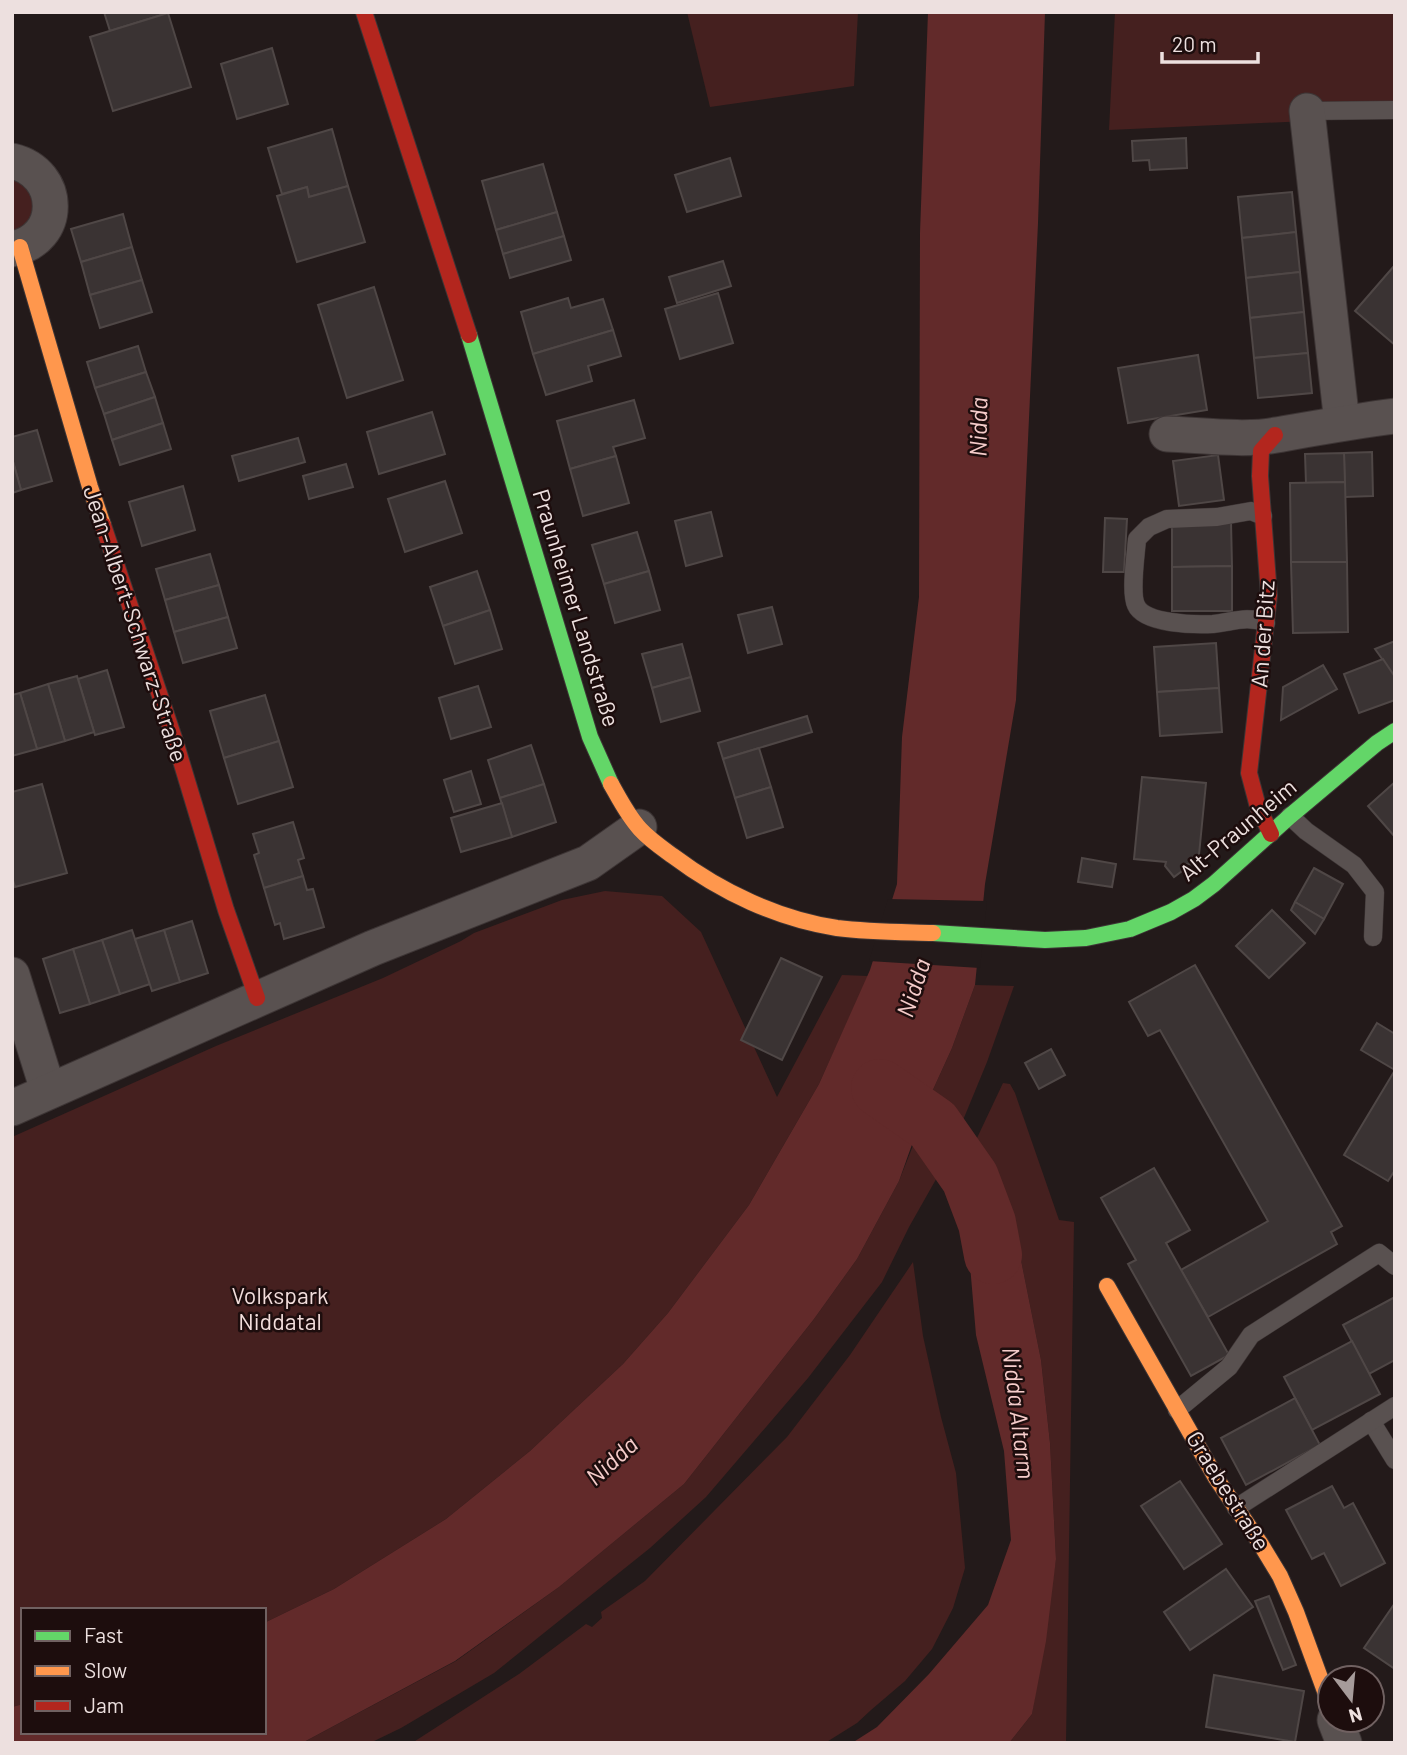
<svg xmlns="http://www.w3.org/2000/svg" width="1407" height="1755" font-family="Barlow,sans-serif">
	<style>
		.green { fill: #45201f }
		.water { fill: #622a2a }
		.pier { fill: #231a1a }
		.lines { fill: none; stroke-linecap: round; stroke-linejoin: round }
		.river { stroke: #622a2a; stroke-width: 58 }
		.building { fill: #3a3333; stroke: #4f4746; stroke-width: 2 }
		.lane-casing { stroke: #3d3535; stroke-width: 19 }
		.street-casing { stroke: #3d3535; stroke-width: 37 }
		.fast-casing { stroke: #3d3535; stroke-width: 18 }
		.slow-casing { stroke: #3d3535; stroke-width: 18 }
		.jam-casing { stroke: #3d3535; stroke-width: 18 }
		.lane { stroke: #595150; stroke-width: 18 }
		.street { stroke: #595150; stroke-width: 35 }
		.fast { stroke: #63d668; stroke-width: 16 }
		.slow { stroke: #ff974d; stroke-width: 16 }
		.jam { stroke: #b3261e; stroke-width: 16 }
		.labels { text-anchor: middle; stroke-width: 5; stroke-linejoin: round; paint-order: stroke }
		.street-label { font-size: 23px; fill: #ede0df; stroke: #1d0d0d }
		.park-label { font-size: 23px; fill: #f3dedc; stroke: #1d0d0d }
		.water-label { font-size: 24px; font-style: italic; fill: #f5ccca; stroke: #1d0d0d }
	</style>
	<rect width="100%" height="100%" fill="#231a1a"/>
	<g class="green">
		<path d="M687,12H858L854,86L710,107Z"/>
		<path d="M1115,12H1395V117L1109,130Z"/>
		<path d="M12,178C33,187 33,196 33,217L12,236Z"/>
		<path d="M605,891L662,896L701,932L777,1097L842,975L868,976L819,1084L749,1205L668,1313L623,1364L530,1451L446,1519L334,1589L264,1623V1610H23V1704L12,1707V1137L216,1046L383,978L461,941L474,933L562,900Z"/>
		<path d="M975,985L1014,986L987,1062L954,1142L926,1105L952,1048Z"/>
		<path d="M1003,1083L1010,1084L1015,1093L1059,1220L1074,1222L1066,1743H1009L1032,1714L1056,1559L1050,1443L1041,1360L1019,1250L991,1177V1172L960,1174Z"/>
		<path d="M918,1133L939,1174L909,1227L882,1282L808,1378L706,1497L650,1548L494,1673L401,1728L370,1743H302L456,1661L559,1587L684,1484L814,1319L857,1259L899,1181Z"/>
		<path d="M913,1262L923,1336L941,1417L956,1473L965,1568L953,1608L932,1649L905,1681L871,1710L857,1723L825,1743H412L519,1674L586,1624L592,1627L602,1618L601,1612L645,1581L787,1437L850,1355Z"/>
	</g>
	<g class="water">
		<path d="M928,12H1045L1038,223L1016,700L985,884L975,985L952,1048L926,1105L899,1181L857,1259L814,1319L684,1484L559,1587L455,1661L302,1743H12V1707L23,1704V1732H264V1623L334,1589L446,1519L530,1451L623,1364L668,1313L749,1205L819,1084L870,970L897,884L902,737L919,597L920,233Z"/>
		<path d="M991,1177L1019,1250L1041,1360L1050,1443L1056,1559L1046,1641L1032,1714L1009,1743H852L877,1727L929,1674L988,1605L1011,1540L1004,1451L976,1335L968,1242L970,1178Z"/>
	</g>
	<path class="pier" d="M888,899L987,901L980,968L869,961Z"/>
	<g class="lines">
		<path class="river" d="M880,1088L933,1125L970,1178L987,1223L993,1255"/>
	</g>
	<g class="building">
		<path d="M104,12H168V13L110,31Z"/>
		<path d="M168,13L191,87L113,111L90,37Z"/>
		<path d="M272,48L288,104L237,119L221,64Z"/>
		<path d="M332,129L348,186L309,197L307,187L282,194L268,148Z"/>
		<path d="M1186,138L1187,168L1150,170L1149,160L1133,161L1132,141Z"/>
		<path d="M730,158L741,196L687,212L675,175Z"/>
		<path d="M543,164L557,212L496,230L482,181Z"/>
		<path d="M348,186L365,242L297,262L277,196L307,187L309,197Z"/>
		<path d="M1292,192L1296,232L1242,238L1238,197Z"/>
		<path d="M557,212L564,236L503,254L496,230Z"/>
		<path d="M123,214L132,247L81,262L71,229Z"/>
		<path d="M1296,232L1300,272L1246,278L1242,238Z"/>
		<path d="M564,236L571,260L510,278L503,254Z"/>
		<path d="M132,247L142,280L90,295L81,262Z"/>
		<path d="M723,261L731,286L677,303L669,277Z"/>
		<path d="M1394,266L1395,267V345L1355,311Z"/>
		<path d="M1300,272L1304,312L1250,318L1246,278Z"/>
		<path d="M142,280L152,312L100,328L90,295Z"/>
		<path d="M374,287L403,380L347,398L318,305Z"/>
		<path d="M718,293L733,343L680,359L665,309Z"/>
		<path d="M568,298L571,308L603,299L613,330L533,354L521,312Z"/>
		<path d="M1304,312L1308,353L1254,358L1250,318Z"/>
		<path d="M613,330L621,356L588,366L592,381L546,395L533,354Z"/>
		<path d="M138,346L146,372L95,388L87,362Z"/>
		<path d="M1308,353L1312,393L1258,398L1254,358Z"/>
		<path d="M1198,355L1207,410L1128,423L1118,368Z"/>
		<path d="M146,372L155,397L104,414L95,388Z"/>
		<path d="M155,397L163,423L112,440L104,414Z"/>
		<path d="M634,400L645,438L613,447L616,456L570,469L557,421Z"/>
		<path d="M432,412L445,454L379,474L367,432Z"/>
		<path d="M163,423L171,449L120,465L112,440Z"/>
		<path d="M37,430L52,481L21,490L12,458V437Z"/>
		<path d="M298,438L305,462L239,481L232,456Z"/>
		<path d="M1372,452L1373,496L1345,497L1344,453Z"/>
		<path d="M1344,453L1345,482L1306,483L1305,454Z"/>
		<path d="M1218,455L1224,500L1179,506L1173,461Z"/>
		<path d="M616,456L629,503L583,516L570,469Z"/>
		<path d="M12,458L21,490L12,493Z"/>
		<path d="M346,464L353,487L309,499L303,476Z"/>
		<path d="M445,481L462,533L405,552L388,499Z"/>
		<path d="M1345,482L1347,562H1291L1290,483Z"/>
		<path d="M183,486L195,530L142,546L129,502Z"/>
		<path d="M711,512L722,556L686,566L675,521Z"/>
		<path d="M1105,518L1127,519L1124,572H1103Z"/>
		<path d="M1172,522H1231L1232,566L1172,567Z"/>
		<path d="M637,532L649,571L604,584L592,545Z"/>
		<path d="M210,554L219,585L165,600L156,569Z"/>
		<path d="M1291,562H1347L1348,632L1293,633Z"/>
		<path d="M1232,566V611H1172V567Z"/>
		<path d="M477,571L490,610L443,626L430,587Z"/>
		<path d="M649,571L660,610L615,623L604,584Z"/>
		<path d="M219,585L228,617L174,632L165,600Z"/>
		<path d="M772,607L782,644L748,653L738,615Z"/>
		<path d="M490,610L502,649L455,664L443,626Z"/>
		<path d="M228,617L237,648L183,663L174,632Z"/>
		<path d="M1395,641V677L1375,649Z"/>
		<path d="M1216,643L1219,688L1157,692L1154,647Z"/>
		<path d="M682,644L691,677L652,688L642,654Z"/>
		<path d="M1383,659L1395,677V700L1359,713L1344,674Z"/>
		<path d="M1323,665L1337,689L1281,720L1283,687Z"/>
		<path d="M107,670L124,727L95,735L78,679Z"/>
		<path d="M77,676L94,732L65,741L48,684Z"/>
		<path d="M691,677L700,711L661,722L652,688Z"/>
		<path d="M48,684L65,741L37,749L20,693Z"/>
		<path d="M478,686L491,727L451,739L439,698Z"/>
		<path d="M1219,688L1222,732L1160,736L1157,692Z"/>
		<path d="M20,693L37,749L12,756V695Z"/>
		<path d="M265,695L279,741L224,758L210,711Z"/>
		<path d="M807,716L812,732L723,759L718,743Z"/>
		<path d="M279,741L293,787L238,804L224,758Z"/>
		<path d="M531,745L544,784L500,798L488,760Z"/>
		<path d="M759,748L771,787L735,798L723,759Z"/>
		<path d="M471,771L481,804L454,812L444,780Z"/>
		<path d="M1142,777L1206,783L1198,865L1186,864V868L1174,877L1165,866L1166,862L1134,859Z"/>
		<path d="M1395,782V837L1368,806Z"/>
		<path d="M42,784L67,873L15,887L12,877V792Z"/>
		<path d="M544,784L556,822L512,837L500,798Z"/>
		<path d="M771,787L783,827L747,838L735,798Z"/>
		<path d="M502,803L512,837L461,852L451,818Z"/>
		<path d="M293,822L304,858L298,860L303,876L264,888L254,855L259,853L253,834Z"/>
		<path d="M1082,858L1116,864L1112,887L1078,882Z"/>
		<path d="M1314,868L1343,884L1324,919L1295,902Z"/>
		<path d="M303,876L307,890L313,889L324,927L284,939L280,923L275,925L264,888Z"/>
		<path d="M1295,902L1324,919L1315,934L1291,910Z"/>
		<path d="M1272,910L1305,943L1269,978L1236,946Z"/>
		<path d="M192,921L208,973L180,982L164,930Z"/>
		<path d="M132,930L150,984L120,994L102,940Z"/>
		<path d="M164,930L180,982L152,991L135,939Z"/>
		<path d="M102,940L120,994L90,1004L73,949Z"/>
		<path d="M73,949L90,1004L60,1013L43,959Z"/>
		<path d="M781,958L822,977L782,1060L741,1040Z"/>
		<path d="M1195,965L1342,1226L1331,1232L1337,1244L1208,1317L1181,1270L1268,1221L1160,1030L1148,1036L1129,1002Z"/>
		<path d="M1377,1023L1395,1034V1070L1361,1050Z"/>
		<path d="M1051,1049L1065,1075L1039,1089L1025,1063Z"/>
		<path d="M1395,1070V1170L1388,1181L1344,1155Z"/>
		<path d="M1154,1168L1190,1230L1166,1243L1229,1355L1191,1376L1128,1264L1136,1260L1101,1198Z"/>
		<path d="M1395,1297V1360L1369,1374L1343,1325Z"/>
		<path d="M1352,1341L1380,1394L1312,1430L1284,1377Z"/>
		<path d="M1295,1398L1320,1445L1246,1485L1221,1438Z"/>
		<path d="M1180,1481L1222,1544L1184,1569L1141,1506Z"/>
		<path d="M1332,1486L1344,1508L1353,1503L1385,1563L1341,1586L1324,1553L1312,1559L1286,1510Z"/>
		<path d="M1226,1569L1253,1607L1190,1650L1164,1612Z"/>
		<path d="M1269,1596L1296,1665L1283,1670L1255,1601Z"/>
		<path d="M1395,1603V1669L1364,1648Z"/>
		<path d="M1214,1675L1304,1691L1295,1742L1206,1727Z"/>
	</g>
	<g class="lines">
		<g class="lane-casing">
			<g id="lane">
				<path d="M1307,111L1395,110"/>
				<path d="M1263,516L1251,511L1217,517L1167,519L1149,527L1137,539C1136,554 1130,592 1136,605C1144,624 1195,625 1213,624C1233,622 1247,615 1266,623"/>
				<path d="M1290,816L1306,831L1354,865L1375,892L1373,937"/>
				<path d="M1177,1410L1229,1367L1251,1335L1379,1253L1395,1266"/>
				<path d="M1371,1421L1395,1460"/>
				<path d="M1236,1508L1395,1406"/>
			</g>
		</g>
		<g class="street-casing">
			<g id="street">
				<path d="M1307,111L1342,423"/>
				<path d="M12,161C63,173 63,240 12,249"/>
				<path d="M1167,434C1199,435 1245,441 1276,435C1316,428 1355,421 1395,416"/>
				<path d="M12,975L48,1090"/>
				<path d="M12,1108L373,948L588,863L639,827"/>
				<path d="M1335,1720L1344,1743"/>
			</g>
		</g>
		<g class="fast-casing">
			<g id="fast">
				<path d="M469,335L590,737L611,784"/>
				<path d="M933,933L1045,940L1086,938L1130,929L1171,912L1194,899L1214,884L1290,816L1377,743L1395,731"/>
			</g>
		</g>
		<g class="slow-casing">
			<g id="slow">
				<path d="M20,247L90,487L103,525"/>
				<path d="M611,784C620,800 628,816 640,829C650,840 662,848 673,856C721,892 778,919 837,928C869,932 902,932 933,933"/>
				<path d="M1107,1286L1216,1478L1260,1543L1280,1576L1296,1612L1330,1705"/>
			</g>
		</g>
		<g class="jam-casing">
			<g id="jam">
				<path d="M364,12L469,335"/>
				<path d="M103,525L175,741L226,910L257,998"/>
				<path d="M1271,834L1258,807L1249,773L1269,595L1260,476L1261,451L1275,435"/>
			</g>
		</g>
		<use href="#lane" class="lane"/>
		<use href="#street" class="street"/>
		<use href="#fast" class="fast"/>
		<use href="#slow" class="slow"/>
		<use href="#jam" class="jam"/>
	</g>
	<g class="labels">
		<g class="street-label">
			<text transform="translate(576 608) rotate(73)" y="8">Praunheimer Landstraße</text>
			<text transform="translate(135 624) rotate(72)" y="8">Jean-Albert-Schwarz-Straße</text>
			<text transform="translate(1263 634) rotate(-86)" y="8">An der Bitz</text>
			<text transform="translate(1238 830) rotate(-40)" y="8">Alt-Praunheim</text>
			<text transform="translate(1228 1491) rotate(58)" y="8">Graebestraße</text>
		</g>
		<g class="park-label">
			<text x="280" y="1304">Volkspark<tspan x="280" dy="26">Niddatal</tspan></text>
		</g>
		<g class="water-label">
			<text transform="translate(979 427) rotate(-89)" y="8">Nidda</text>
			<text transform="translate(914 988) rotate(-72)" y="8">Nidda</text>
			<text transform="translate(1018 1413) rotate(83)" y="8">Nidda Altarm</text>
			<text transform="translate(612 1461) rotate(-42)" y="8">Nidda</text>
		</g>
	</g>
	<rect width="1407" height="1755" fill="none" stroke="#ede0df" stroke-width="28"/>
	<rect x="21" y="1608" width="245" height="126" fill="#1d0d0d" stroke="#706161" stroke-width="2"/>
	<rect x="35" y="1631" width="35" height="10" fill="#63d668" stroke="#706161" stroke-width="2"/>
	<text x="84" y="1643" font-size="21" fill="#ede0df">Fast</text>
	<rect x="35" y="1666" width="35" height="10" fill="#ff974d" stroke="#706161" stroke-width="2"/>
	<text x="84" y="1678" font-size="21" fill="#ede0df">Slow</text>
	<rect x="35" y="1701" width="35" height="10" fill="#b3261e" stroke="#706161" stroke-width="2"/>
	<text x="84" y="1713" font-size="21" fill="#ede0df">Jam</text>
	<g transform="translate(1351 1699) rotate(164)"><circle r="33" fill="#1d0d0d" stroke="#706161" stroke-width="2"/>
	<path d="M0-5L12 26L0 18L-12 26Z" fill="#a69b9a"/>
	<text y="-10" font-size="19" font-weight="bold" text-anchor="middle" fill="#ede0df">N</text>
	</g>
	<path d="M1162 52v10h96v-10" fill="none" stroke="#ede0df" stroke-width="3.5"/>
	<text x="1172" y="52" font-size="21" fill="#ede0df" stroke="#1d0d0d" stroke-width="5" paint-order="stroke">20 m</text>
</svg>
